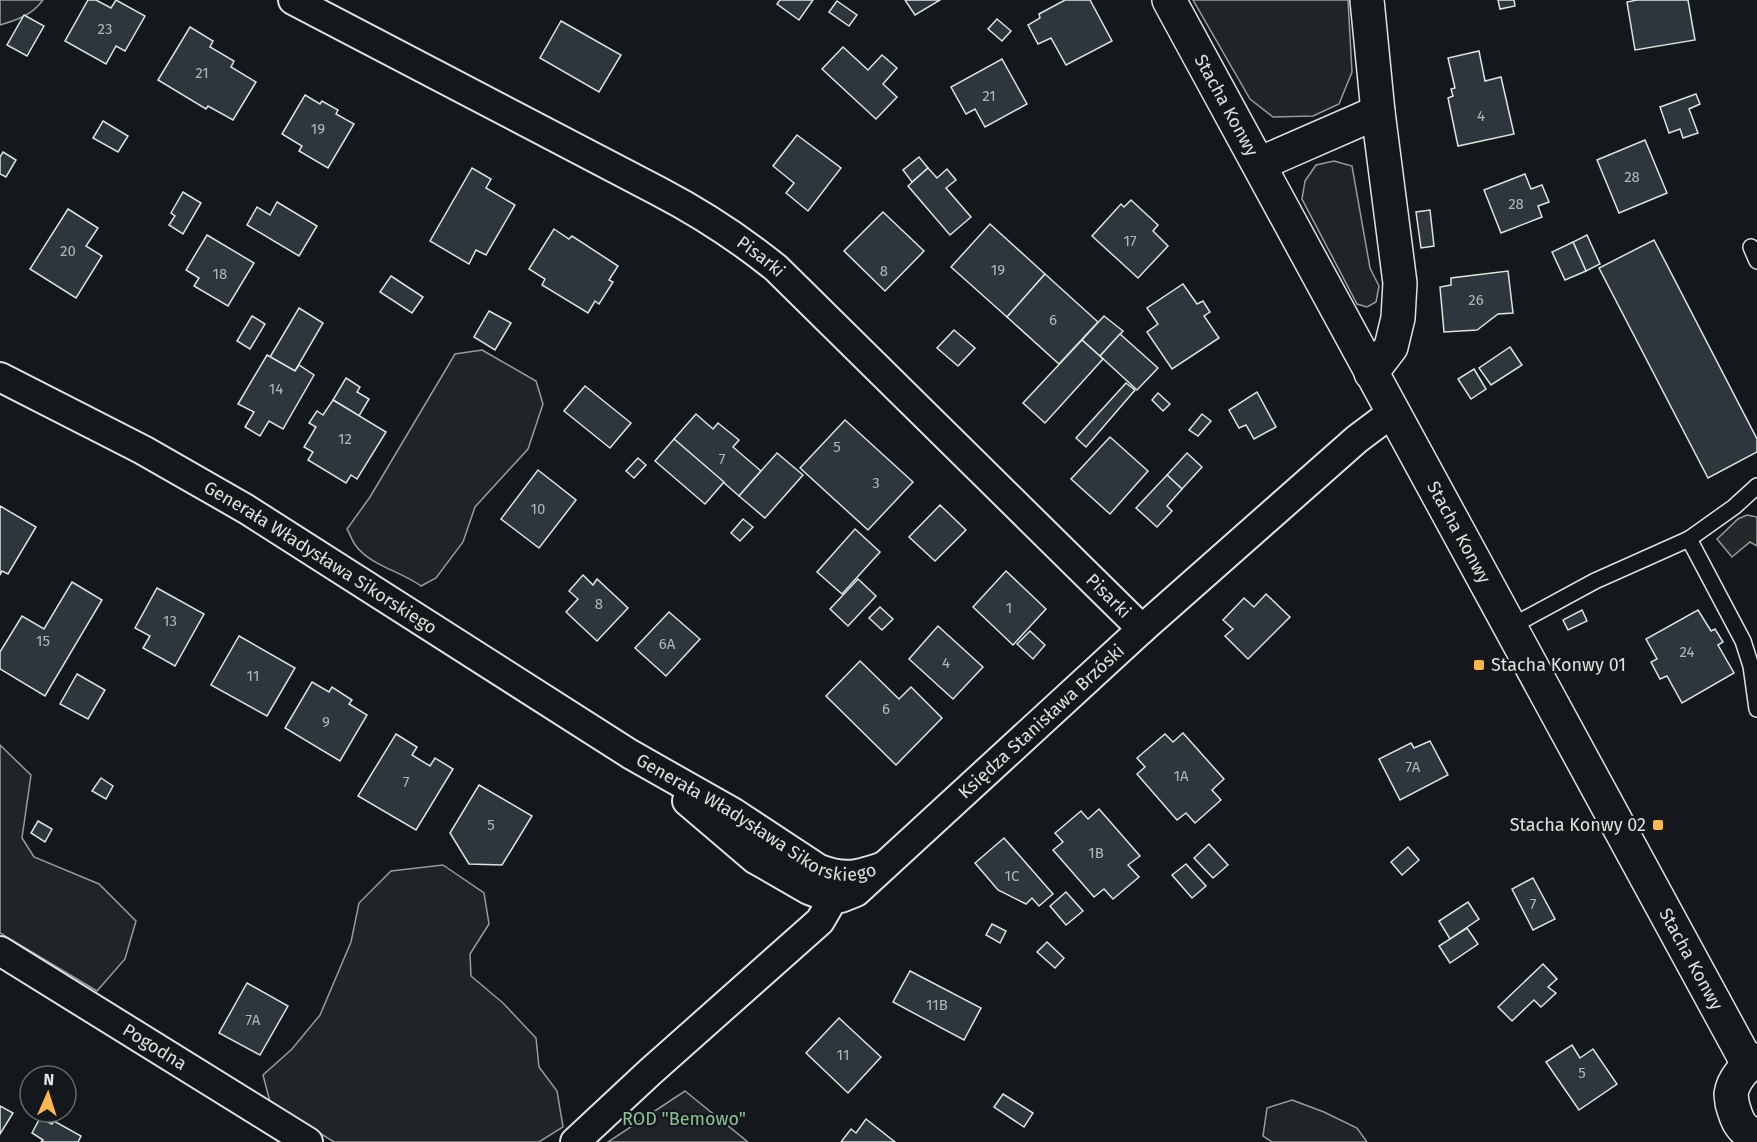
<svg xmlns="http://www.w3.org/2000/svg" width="1757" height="1142" font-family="'Fira Sans',sans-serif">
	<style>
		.green { fill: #202428; stroke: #939e99; stroke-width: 1.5 }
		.parking { fill: #24282b; stroke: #939e99; stroke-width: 1.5 }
		.building { fill: #2c363c; stroke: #d8e6dc; stroke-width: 1.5 }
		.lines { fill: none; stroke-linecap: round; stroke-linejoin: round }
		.lane-casing { stroke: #d8e6dc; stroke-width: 18 }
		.street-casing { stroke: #d8e6dc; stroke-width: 32 }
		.secondary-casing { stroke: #d8e6dc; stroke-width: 36 }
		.primary-casing { stroke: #d8e6dc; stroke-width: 36 }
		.lane { stroke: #14181c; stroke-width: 15 }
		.street { stroke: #14181c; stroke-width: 28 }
		.secondary { stroke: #14181c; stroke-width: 33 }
		.primary { stroke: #14181c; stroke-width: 33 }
		.poi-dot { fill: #ffb74d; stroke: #14181c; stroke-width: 2 }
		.labels { text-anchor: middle; stroke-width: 4.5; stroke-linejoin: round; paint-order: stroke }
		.number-label { font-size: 15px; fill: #adbab4 }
		.street-label { font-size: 18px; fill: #d8e6dc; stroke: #14181c }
		.poi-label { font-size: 18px; fill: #d8e6dc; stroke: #14181c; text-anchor: start }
		.park-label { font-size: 18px; fill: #8ac095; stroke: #14181c }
	</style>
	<rect width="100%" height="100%" fill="#14181c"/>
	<g class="green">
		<path d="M0,0H43C32,15 17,20 0,25Z"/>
		<path d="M1193,0H1348L1352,72L1339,104L1313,116L1273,117L1250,99Z"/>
		<path d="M1334,161L1352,166L1370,268L1379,286L1376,302L1367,307L1357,304L1302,199L1305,181L1316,165Z"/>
		<path d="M482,350L536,381L543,404L528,449L475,507L463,542L436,578L421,586C402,572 370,565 356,546C352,541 350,534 347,529L370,497L455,354Z"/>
		<path d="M0,745L31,775L22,838L34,857L99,884L136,921L125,959L97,991L0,933Z"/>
		<path d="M443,865L484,893L489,924L470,954L471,976L503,1003L536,1038L539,1067L557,1091L563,1127L539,1142H334L270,1102L263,1075L292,1049L320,1015L351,942L359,903L391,871Z"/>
		<path d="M685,1091L748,1142H608Z"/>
		<path d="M1292,1100L1324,1112L1357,1128L1367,1142H1272L1263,1136L1267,1108Z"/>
	</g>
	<path class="parking" d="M1747,515L1757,517V546L1750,542L1732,557L1717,539L1738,519Z"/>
	<g class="building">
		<path d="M88,0H96L111,8L116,0L145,16L125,51L116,46L106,64L65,41Z"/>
		<path d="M780,0H813L799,20L777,4Z"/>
		<path d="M905,0H940L915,15Z"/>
		<path d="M1065,0H1090L1112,41L1066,65L1051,38L1038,44L1028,25L1040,18L1039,14Z"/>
		<path d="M1498,0H1514L1515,6L1500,9Z"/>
		<path d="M1637,0H1688L1695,40L1635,50L1627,2Z"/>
		<path d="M837,1L857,15L849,26L829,12Z"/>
		<path d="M24,15L44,26L27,56L7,45Z"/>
		<path d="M997,19L1011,31L1002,41L988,29Z"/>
		<path d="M561,21L621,55L599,92L540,58Z"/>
		<path d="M190,27L213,41L210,47L234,61L231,67L256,82L233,120L208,106L206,109L158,80Z"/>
		<path d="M843,47L868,70L882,55L897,68L883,84L897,97L876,119L822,69Z"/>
		<path d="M1479,51L1485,81L1501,77L1514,134L1458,146L1448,98L1453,96L1451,89L1455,88L1448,58Z"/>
		<path d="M1002,59L1027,104L985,127L975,109L966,114L951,87Z"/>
		<path d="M1696,94L1700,104L1689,109L1698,133L1683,138L1680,129L1669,133L1660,107Z"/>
		<path d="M305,95L320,104L322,101L338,110L336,114L354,124L328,168L299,151L302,146L282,134Z"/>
		<path d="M103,121L128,136L118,152L93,138Z"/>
		<path d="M797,135L841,168L808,211L786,193L794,183L773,166Z"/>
		<path d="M1645,140L1667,193L1619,213L1597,160Z"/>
		<path d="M3,152L16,160L6,177L0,174V157Z"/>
		<path d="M919,157L928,168L912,182L903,170Z"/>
		<path d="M472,168L491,179L486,188L515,205L486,255L476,250L469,264L430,241Z"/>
		<path d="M928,168L937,178L947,169L956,180L946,188L971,217L950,235L908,186Z"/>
		<path d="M1525,174L1531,189L1542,185L1549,202L1538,206L1542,217L1501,233L1484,190Z"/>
		<path d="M183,192L201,203L183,234L169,225L175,216L171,213Z"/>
		<path d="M1131,200L1158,225L1153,231L1168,246L1138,278L1092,236L1121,204L1124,207Z"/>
		<path d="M277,202L317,226L299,256L247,225L257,207L270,215Z"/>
		<path d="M68,209L98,228L86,246L102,256L76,298L30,269Z"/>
		<path d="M1430,210L1434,246L1421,248L1416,212Z"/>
		<path d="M883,212L924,251L885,291L844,251Z"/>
		<path d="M990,224L1045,274L1007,317L951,267Z"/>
		<path d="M554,229L569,239L572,236L618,266L609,280L613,282L599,304L595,301L588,313L542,285L545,279L529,269Z"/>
		<path d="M207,235L254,263L228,306L194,286L199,278L186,270Z"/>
		<path d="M1587,235L1600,264L1586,271L1573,242Z"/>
		<path d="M1654,240L1757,439V452L1708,478L1599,268Z"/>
		<path d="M1573,242L1586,271L1565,280L1552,252Z"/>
		<path d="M1508,271L1513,313L1498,314L1477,330L1444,332L1440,287L1451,285V278Z"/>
		<path d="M1045,274L1098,322L1059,364L1007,317Z"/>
		<path d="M391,276L423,297L412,313L380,292Z"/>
		<path d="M1183,284L1197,304L1203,301L1210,312L1204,316L1219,338L1172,369L1147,332L1158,324L1147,308Z"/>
		<path d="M299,308L323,323L295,371L270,357Z"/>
		<path d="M489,311L511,323L495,350L474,337Z"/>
		<path d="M252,316L265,324L250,349L237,341Z"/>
		<path d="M1104,316L1123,331L1100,356L1082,340Z"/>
		<path d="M954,330L975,348L958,366L937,348Z"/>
		<path d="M1120,334L1158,368L1137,390L1100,356Z"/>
		<path d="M1082,340L1103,359L1045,423L1023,403Z"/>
		<path d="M1510,347L1522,365L1491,385L1479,368Z"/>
		<path d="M267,355L295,371L299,365L314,375L283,429L269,421L260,436L245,427L254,412L238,404Z"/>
		<path d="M1474,369L1486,389L1471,399L1458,379Z"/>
		<path d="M346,378L360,387L357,392L369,399L359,416L333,400Z"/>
		<path d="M1126,383L1135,390L1086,447L1076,438Z"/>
		<path d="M585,386L631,423L610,448L564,411Z"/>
		<path d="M1257,392L1276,427L1254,439L1246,425L1239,428L1229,410Z"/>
		<path d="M1158,393L1170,404L1163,411L1152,400Z"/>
		<path d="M333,400L386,432L357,479L351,475L346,483L308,460L313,452L304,447L316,427L309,423L317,411L323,415Z"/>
		<path d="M696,414L713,429L718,423L739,440L733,447L761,471L739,496L674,439Z"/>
		<path d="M1202,414L1211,421L1198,436L1189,430Z"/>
		<path d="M845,420L913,482L868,530L800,468Z"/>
		<path d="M1110,437L1148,471L1110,514L1071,479Z"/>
		<path d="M674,439L724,482L705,504L655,461Z"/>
		<path d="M777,453L803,475L765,518L739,496Z"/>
		<path d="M1187,453L1202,467L1182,489L1167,475Z"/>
		<path d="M638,458L646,465L634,478L626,471Z"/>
		<path d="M538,470L576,500L539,548L501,519Z"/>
		<path d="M1167,475L1182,489L1167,506L1172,511L1157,527L1136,508Z"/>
		<path d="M940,505L966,530L935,561L909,537Z"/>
		<path d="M0,506L36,527L8,574L2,571L0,575Z"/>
		<path d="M743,519L753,527L740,541L731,533Z"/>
		<path d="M855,529L880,552L842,594L817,572Z"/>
		<path d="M1006,571L1046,609L1013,645L973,607Z"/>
		<path d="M583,575L593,585L597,579L628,608L597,641L566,612L578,599L569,591Z"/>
		<path d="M858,579L876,596L848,626L830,609Z"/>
		<path d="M72,582L102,600L45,696L0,669V652L22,616L44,629Z"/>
		<path d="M157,588L204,614L175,666L143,648L150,636L135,628Z"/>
		<path d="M1266,594L1290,617L1248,659L1225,636L1233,629L1223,620L1244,598L1254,607Z"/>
		<path d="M880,607L893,619L882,630L869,618Z"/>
		<path d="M1582,610L1587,621L1568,630L1563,620Z"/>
		<path d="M1698,610L1711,631L1715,629L1723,642L1718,645L1734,673L1682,703L1667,676L1660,679L1651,662L1657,659L1646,639Z"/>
		<path d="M669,612L700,639L666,676L635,648Z"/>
		<path d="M938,626L983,667L953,699L909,659Z"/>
		<path d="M1030,631L1045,645L1033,659L1017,644Z"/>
		<path d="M239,636L295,668L267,716L211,685Z"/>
		<path d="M860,661L899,699L911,687L942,718L896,765L826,696Z"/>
		<path d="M77,674L105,690L88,719L60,704Z"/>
		<path d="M312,682L329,692L332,687L352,700L349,704L367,715L340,761L285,728Z"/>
		<path d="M1183,733L1224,779L1212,790L1221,800L1195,823L1186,813L1177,820L1137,774L1145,767L1137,758L1165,734L1173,742Z"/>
		<path d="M396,734L417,747L412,755L430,766L435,758L453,769L416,830L358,796Z"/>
		<path d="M1430,741L1448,775L1400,800L1379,759L1411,743L1414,748Z"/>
		<path d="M101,778L113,786L106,799L92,791Z"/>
		<path d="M479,785L532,816L502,865L469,864L450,833Z"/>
		<path d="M1099,809L1140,856L1128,865L1139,877L1113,899L1104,889L1094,897L1053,850L1063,842L1055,833L1081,811L1088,819Z"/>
		<path d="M38,821L52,829L45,842L31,833Z"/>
		<path d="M1004,838L1053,894L1039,906L1032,898L1026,904L998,890L975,863Z"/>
		<path d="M1209,844L1228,865L1213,878L1194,858Z"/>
		<path d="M1408,847L1419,860L1402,875L1391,862Z"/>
		<path d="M1186,864L1206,886L1192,898L1172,875Z"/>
		<path d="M1533,878L1555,919L1533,930L1512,889Z"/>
		<path d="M1066,892L1083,911L1066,925L1050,906Z"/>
		<path d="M1468,902L1479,919L1450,939L1439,921Z"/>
		<path d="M992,924L1006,931L1000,943L986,935Z"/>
		<path d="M1467,928L1478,944L1450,963L1439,946Z"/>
		<path d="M1047,942L1064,958L1055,968L1037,952Z"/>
		<path d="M1543,964L1557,979L1548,987L1556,993L1541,1007L1534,1000L1512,1021L1498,1007Z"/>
		<path d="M910,971L981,1008L964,1040L893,1002Z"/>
		<path d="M247,983L288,1006L260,1055L219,1033Z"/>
		<path d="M839,1018L881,1057L848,1093L806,1053Z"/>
		<path d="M1572,1045L1580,1058L1593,1049L1617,1084L1579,1110L1546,1062Z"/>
		<path d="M1003,1094L1033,1113L1024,1127L994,1107Z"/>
		<path d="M0,1106L13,1113L0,1134Z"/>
		<path d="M40,1118L52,1124L54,1121L81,1136L78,1142H41L43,1140L32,1133Z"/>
		<path d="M866,1119L895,1142H841L851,1129L856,1133Z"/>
	</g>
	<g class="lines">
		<g class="lane-casing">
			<g id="lane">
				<path d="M1751,247L1757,261"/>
				<path d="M1689,539L1743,641L1751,666L1757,709"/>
				<path d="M1510,627L1595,581L1689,539L1734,507L1757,486"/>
			</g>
		</g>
		<g class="street-casing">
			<g id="street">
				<path id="s1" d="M293,0L660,192C702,214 740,239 776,268L1142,629"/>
				<path id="s2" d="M0,377L143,450L246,509L630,754L734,813L819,869C846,879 858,875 884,866"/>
				<path id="s3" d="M687,801L755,859L809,890L827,897L841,898L856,892L1142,629L1357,439L1393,412"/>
				<path id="s4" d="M0,951L308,1142"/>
				<path d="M575,1142L650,1072L820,921L834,897V880"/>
			</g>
		</g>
		<g class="secondary-casing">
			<g id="secondary">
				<path d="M1367,0L1378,112L1400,283L1398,318L1391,347L1371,373"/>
				<path d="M1259,164L1378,112"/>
			</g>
		</g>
		<g class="primary-casing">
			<g id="primary">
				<path id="s5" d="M1169,0L1748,1064"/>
				<path d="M1757,1060C1745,1066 1733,1080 1731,1094C1731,1095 1732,1101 1732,1103C1736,1118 1740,1132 1757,1135"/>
			</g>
		</g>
		<use href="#lane" class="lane"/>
		<use href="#street" class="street"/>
		<use href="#secondary" class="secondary"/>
		<use href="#primary" class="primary"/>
	</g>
	<g class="poi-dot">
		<rect x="1473" y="659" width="12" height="12" rx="3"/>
		<rect x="1652" y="819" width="12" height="12" rx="3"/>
	</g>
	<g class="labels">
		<g class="number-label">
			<text x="105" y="34">23</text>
			<text x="202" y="78">21</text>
			<text x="989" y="101">21</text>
			<text x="1481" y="121">4</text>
			<text x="318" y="134">19</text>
			<text x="1632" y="182">28</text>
			<text x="1516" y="209">28</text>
			<text x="1130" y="246">17</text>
			<text x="68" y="256">20</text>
			<text x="998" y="275">19</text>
			<text x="884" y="276">8</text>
			<text x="220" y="279">18</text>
			<text x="1476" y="305">26</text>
			<text x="1053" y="325">6</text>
			<text x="276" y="394">14</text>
			<text x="345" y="444">12</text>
			<text x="837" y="452">5</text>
			<text x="722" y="464">7</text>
			<text x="876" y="488">3</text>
			<text x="538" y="514">10</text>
			<text x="599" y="609">8</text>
			<text x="1009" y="613">1</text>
			<text x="170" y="626">13</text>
			<text x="43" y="646">15</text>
			<text x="667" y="649">6A</text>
			<text x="1687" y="657">24</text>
			<text x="946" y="668">4</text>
			<text x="253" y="681">11</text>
			<text x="886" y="714">6</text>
			<text x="326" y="727">9</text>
			<text x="1413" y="772">7A</text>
			<text x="1181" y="781">1A</text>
			<text x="406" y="787">7</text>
			<text x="491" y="830">5</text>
			<text x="1096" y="858">1B</text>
			<text x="1012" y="881">1C</text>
			<text x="1533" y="909">7</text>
			<text x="937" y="1010">11B</text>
			<text x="253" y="1025">7A</text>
			<text x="843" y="1060">11</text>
			<text x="1582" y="1078">5</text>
		</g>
		<g class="street-label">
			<text dy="6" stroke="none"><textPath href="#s5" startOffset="120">Stacha Konwy</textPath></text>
			<text dy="6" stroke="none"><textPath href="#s1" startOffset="534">Pisarki</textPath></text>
			<text dy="6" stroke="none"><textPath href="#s5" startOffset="606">Stacha Konwy</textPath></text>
			<text dy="6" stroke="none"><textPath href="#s2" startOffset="368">Generała Władysława Sikorskiego</textPath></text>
			<text dy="6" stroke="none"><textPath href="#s1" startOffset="1020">Pisarki</textPath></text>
			<text dy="6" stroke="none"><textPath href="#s3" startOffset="453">Księdza Stanisława Brzóski</textPath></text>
			<text dy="6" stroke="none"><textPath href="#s2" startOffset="879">Generała Władysława Sikorskiego</textPath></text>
			<text dy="6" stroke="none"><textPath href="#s5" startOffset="1092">Stacha Konwy</textPath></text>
			<text dy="6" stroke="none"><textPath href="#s4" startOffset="182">Pogodna</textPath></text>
		</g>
		<g class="poi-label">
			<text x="1491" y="671">Stacha Konwy 01</text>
			<text x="1646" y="831" text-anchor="end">Stacha Konwy 02</text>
		</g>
		<g class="park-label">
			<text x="684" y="1125">ROD "Bemowo"</text>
		</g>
	</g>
	<g transform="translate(48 1094) rotate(3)"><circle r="28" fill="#14181c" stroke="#626a69" stroke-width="1.5"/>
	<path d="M0-4.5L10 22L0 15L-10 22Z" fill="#ffb74d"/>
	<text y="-9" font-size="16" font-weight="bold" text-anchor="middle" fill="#d8e6dc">N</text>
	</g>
</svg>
